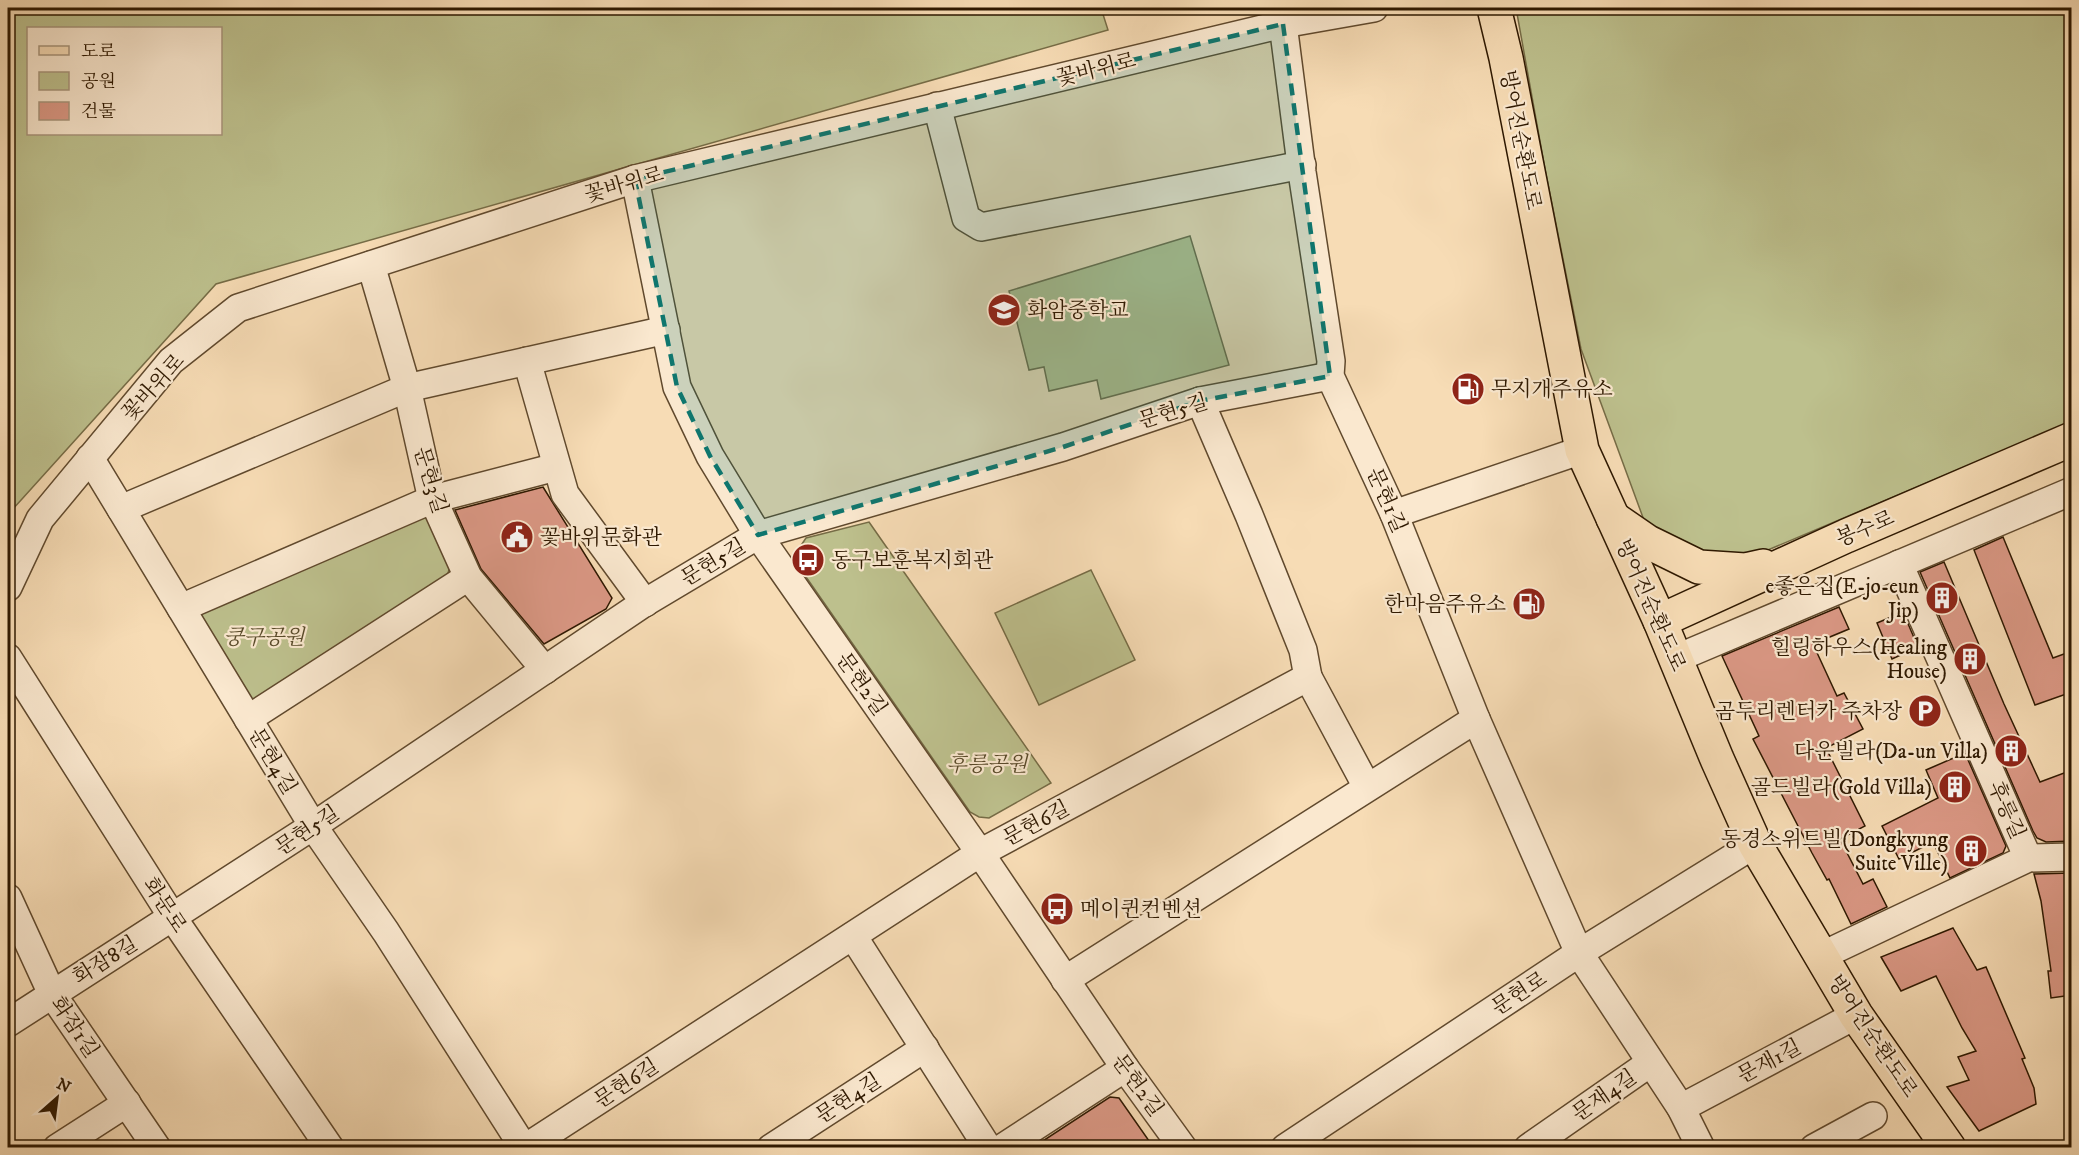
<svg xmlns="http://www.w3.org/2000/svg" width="2079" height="1155" font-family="'IM FELL DW Pica','Noto Serif KR',serif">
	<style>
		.green { fill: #bdc08d; stroke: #766c46; stroke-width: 1.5; fill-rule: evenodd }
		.building { fill: #db9885; stroke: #2e1800; stroke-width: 1.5 }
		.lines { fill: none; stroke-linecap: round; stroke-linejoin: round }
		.minor-casing { stroke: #60492d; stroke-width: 30 }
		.major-casing { stroke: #2e1800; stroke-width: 36 }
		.minor { stroke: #fae8cf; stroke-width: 27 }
		.major { stroke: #f7dcb5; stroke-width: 33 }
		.marked { fill: #0f766e; fill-opacity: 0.2; stroke: #0f766e; stroke-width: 4.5; stroke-dasharray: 12 8; stroke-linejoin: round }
		.labels { text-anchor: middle; stroke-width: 4.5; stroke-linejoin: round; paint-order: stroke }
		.street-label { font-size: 21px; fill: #2e1800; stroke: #fae8cf }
		.poi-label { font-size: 21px; fill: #2e1800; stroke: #fae8cf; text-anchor: end }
		.park-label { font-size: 21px; font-style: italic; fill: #594a2a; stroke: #fae8cf }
	</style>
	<rect width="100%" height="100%" fill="#f7dcb5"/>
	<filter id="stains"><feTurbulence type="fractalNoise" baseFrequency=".00333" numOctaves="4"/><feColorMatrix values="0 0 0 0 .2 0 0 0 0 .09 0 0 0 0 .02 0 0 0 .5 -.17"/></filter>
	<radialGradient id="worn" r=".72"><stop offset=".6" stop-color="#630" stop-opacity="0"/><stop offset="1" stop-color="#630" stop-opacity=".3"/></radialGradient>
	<g class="green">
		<path d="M8,8H1101L1108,30L216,284L22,499L11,511L8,512ZM28,28H220V134H28Z"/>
		<path d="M1516,8H2071V422L1737,563L1687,558L1645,523L1581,349L1545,169Z"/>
		<path d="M1190,236L1229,365L1101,399L1097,380L1049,391L1044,367L1029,370L1009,291Z"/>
		<path d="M428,513L451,562L447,577L259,703L241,698L197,629L199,610Z"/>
		<path d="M869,522L1051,783L989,818L979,817L970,812L797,564L796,553L806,538Z"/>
		<path d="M1091,570L1135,660L1039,705L995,613Z"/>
	</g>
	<g class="building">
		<path d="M543,487L612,598L606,609L544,644L481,569L455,510Z"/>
		<path d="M2003,537L2053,658L2072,651V692L2035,705L1974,550Z"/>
		<path d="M1944,562L2004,704L2040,782L2072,770V841L2046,842L2037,838L2033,831L1920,572Z"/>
		<path d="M1839,607L1849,629L1813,644L1837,696L1844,693L1863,729L1826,748L1865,826L1840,839L1863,884L1873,879L1887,907L1851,924L1829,879L1827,880L1812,853L1753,739L1759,736L1722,656Z"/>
		<path d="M1903,612L1918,647L1892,659L1877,623Z"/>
		<path d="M1965,753L2006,846L2003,853L1950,878L1933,842L1899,859L1882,826L1938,798L1926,770Z"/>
		<path d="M2072,873V995L2051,998L2048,971H2051L2041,901L2034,874Z"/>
		<path d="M1953,928L1977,970L1986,967L2025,1058L2022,1059L2034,1088L2036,1104L1979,1131L1947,1087L1969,1080L1958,1057L1976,1051L1962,1028L1936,976L1901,991L1881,957Z"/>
		<path d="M1110,1097L1119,1098L1154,1148H1032Z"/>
	</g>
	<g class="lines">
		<g class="minor-casing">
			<g id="minor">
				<path d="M1283,24L1302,172L1331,361L1330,376L1394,514L1476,719L1579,953L1681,1108L1701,1148"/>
				<path d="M937,106L966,218L981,227L1302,165"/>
				<path d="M635,179L677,387L710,456L758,535L980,853L1125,1068L1183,1148"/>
				<path d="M371,265L407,388L431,495L468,577L545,670"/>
				<path d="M527,361L565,494L645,603"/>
				<path d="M90,458L313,826L386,932L524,1148"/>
				<path d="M121,509L407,388L666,330"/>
				<path d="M1394,514L1582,450"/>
				<path d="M1899,564L2028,858"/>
				<path d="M8,587L40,519L171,361L238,308L635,179L1283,24L1374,8"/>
				<path d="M181,608L433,499L556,467"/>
				<path d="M8,658L173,918L330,1148"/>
				<path d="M1675,659L2072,491"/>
				<path d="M1308,677L1367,787"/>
				<path d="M248,719L468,577"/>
				<path d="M8,898L52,994L157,1148"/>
				<path d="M853,936L988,1148"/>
				<path d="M1821,956L2028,858L2072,857"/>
				<path d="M1065,980L1476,719"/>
				<path d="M8,1023L313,826L641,605L758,535L1063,447L1200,401L1330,376"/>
				<path d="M1681,1108L1856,1015"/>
				<path d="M57,1148L127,1103"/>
				<path d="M525,1148L980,853L1308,677L1303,650L1249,515L1200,401"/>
				<path d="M771,1148L925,1048"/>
				<path d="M1002,1148L1125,1068"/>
				<path d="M1285,1148L1579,953L1755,844"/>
				<path d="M1528,1148L1650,1063"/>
				<path d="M1814,1148L1873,1116"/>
			</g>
		</g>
		<g class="major-casing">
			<g id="major">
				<path d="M1494,8L1506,58L1582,450L1660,621L1717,759L1755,844L1856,1015L1949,1148"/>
				<path d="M1613,518L1648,542L1699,567L1745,570L1763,566"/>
				<path d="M1660,621L1846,536L2072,439"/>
			</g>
		</g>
		<use href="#minor" class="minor"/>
		<use href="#major" class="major"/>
	</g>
	<path class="marked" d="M1283,24L1330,376L1200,401L1063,447L758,535L710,456L677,387L635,179Z"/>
	<defs>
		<g id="school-disc" transform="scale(1.725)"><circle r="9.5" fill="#8f2418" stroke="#fae8cf"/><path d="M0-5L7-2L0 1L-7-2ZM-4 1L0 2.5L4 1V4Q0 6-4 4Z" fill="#fff"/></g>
		<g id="fuel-disc" transform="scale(1.725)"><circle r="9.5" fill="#8f2418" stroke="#fae8cf"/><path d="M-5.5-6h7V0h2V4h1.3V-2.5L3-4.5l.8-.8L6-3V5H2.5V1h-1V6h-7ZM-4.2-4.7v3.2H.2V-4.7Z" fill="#fff"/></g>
		<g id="civic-disc" transform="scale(1.725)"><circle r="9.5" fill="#8f2418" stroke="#fae8cf"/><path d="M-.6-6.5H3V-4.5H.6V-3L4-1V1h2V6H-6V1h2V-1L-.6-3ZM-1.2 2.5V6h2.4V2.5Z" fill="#fff"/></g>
		<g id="bus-disc" transform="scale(1.725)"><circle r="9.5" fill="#8f2418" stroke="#fae8cf"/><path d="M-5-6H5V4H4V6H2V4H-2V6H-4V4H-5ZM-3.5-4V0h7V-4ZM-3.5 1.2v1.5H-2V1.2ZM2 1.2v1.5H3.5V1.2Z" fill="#fff"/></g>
		<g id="building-disc" transform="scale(1.725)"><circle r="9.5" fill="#8f2418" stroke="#fae8cf"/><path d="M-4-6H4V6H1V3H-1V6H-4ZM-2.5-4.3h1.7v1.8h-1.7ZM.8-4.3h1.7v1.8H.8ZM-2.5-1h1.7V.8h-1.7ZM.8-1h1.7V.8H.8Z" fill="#fff"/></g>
		<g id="parking-disc" transform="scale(1.725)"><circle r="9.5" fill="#8f2418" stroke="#fae8cf"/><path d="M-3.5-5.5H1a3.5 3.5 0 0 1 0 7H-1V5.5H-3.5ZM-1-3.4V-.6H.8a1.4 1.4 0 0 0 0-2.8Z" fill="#fff"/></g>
	</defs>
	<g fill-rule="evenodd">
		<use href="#school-disc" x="1004" y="310"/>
		<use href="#fuel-disc" x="1468" y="389"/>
		<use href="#civic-disc" x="517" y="537"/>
		<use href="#bus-disc" x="808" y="560"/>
		<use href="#building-disc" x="1942" y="598"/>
		<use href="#fuel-disc" x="1529" y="604"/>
		<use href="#building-disc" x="1970" y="659"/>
		<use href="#parking-disc" x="1925" y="711"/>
		<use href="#building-disc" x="2011" y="751"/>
		<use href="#building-disc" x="1955" y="787"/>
		<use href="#building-disc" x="1971" y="851"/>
		<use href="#bus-disc" x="1057" y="909"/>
	</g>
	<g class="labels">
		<g class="street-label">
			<text transform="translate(1096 69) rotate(-14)" y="7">꽃바위로</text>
			<text transform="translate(1521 140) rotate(79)" y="7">방어진순환도로</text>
			<text transform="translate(624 184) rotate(-16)" y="7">꽃바위로</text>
			<text transform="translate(153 387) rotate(-48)" y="7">꽃바위로</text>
			<text transform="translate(1173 411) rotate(-17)" y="7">문현5길</text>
			<text transform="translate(431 480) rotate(73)" y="7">문현3길</text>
			<text transform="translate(1387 500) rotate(66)" y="7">문현1길</text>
			<text transform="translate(1865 528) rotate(-23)" y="7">봉수로</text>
			<text transform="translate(713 562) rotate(-31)" y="7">문현5길</text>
			<text transform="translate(1651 605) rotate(66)" y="7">방어진순환도로</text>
			<text transform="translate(862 684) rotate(55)" y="7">문현2길</text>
			<text transform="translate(273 761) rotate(59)" y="7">문현4길</text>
			<text transform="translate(2007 810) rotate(66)" y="7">후릉길</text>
			<text transform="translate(1036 823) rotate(-28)" y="7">문현6길</text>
			<text transform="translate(307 830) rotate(-34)" y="7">문현5길</text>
			<text transform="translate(165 905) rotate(57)" y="7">화문로</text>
			<text transform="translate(105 960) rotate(-32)" y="7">화잠8길</text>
			<text transform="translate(1519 993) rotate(-33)" y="7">문현로</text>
			<text transform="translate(75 1027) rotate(56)" y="7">화잠1길</text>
			<text transform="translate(1873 1036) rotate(56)" y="7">방어진순환도로</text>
			<text transform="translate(1769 1061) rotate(-28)" y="7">문재1길</text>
			<text transform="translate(626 1083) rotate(-33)" y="7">문현6길</text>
			<text transform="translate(1138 1085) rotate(54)" y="7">문현2길</text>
			<text transform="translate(1604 1095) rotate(-35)" y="7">문재4길</text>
			<text transform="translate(848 1098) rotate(-33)" y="7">문현4길</text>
		</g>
		<g class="poi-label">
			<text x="1027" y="317" text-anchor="start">화암중학교</text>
			<text x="1491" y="396" text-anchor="start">무지개주유소</text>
			<text x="540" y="544" text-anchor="start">꽃바위문화관</text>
			<text x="831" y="567" text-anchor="start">동구보훈복지회관</text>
			<text x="1919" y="593">e좋은집(E-jo-eun<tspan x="1919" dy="24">Jip)</tspan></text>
			<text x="1506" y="611">한마음주유소</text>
			<text x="1947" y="654">힐링하우스(Healing<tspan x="1947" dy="24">House)</tspan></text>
			<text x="1902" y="718">곰두리렌터카 주차장</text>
			<text x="1988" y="758">다운빌라(Da-un Villa)</text>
			<text x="1932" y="794">골드빌라(Gold Villa)</text>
			<text x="1948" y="846">동경스위트빌(Dongkyung<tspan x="1948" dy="24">Suite Ville)</tspan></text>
			<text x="1080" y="916" text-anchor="start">메이퀸컨벤션</text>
		</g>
		<g class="park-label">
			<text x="264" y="644">쿵구공원</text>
			<text x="987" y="771">후릉공원</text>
		</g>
	</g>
	<rect width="2079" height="1155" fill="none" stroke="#f7dcb5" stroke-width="30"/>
	<rect x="9" y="9" width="2061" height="1137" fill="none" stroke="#2e1800" stroke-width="3"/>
	<rect x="15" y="15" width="2049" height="1125" fill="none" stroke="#2e1800" stroke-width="1.5"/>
	<rect x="27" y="27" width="195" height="108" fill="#fae8cf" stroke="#a8957c" stroke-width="1.5"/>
	<rect x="39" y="46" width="30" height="9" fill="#f7dcb5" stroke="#a8957c" stroke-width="1.5"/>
	<text x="81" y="57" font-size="18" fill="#2e1800">도로</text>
	<rect x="39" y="72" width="30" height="18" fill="#bdc08d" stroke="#a8957c" stroke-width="1.5"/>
	<text x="81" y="87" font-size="18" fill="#2e1800">공원</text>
	<rect x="39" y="102" width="30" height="18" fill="#db9885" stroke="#a8957c" stroke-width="1.5"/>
	<text x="81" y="117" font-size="18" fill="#2e1800">건물</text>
	<g transform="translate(57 1098) rotate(28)" stroke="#fae8cf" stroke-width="4.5" paint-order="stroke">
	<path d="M0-4.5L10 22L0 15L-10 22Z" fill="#2e1800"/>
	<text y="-9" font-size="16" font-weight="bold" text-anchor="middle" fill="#2e1800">N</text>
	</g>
	<rect width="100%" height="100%" filter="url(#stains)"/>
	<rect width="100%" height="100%" fill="url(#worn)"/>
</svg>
